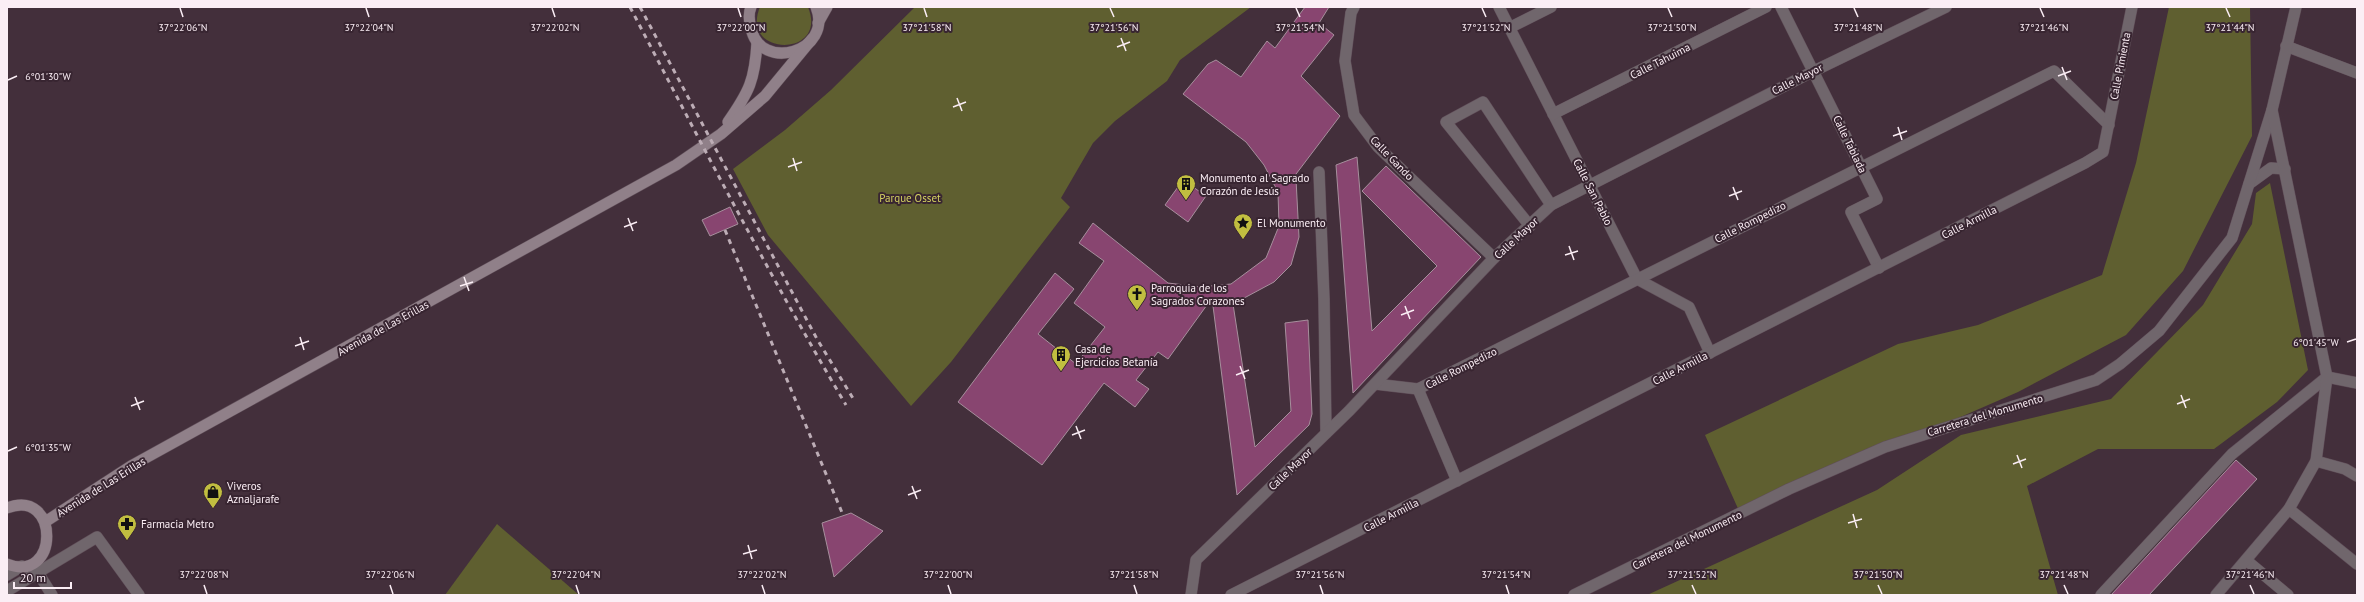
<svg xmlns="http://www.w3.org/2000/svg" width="2364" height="602" font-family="'PT Sans',sans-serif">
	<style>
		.green { fill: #5f5f30 }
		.building { fill: #884570; stroke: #a78f9d }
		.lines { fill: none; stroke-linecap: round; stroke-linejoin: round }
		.service-casing { stroke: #604e59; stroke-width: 12 }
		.pedestrian-casing { stroke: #604e59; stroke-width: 12 }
		.minor-casing { stroke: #604e59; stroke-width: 12 }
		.tertiary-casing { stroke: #604e59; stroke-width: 12 }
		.secondary-casing { stroke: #604e59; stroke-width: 12 }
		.service { stroke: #70666c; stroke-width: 11 }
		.pedestrian { stroke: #70666c; stroke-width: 11 }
		.minor { stroke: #70666c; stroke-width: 11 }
		.tertiary { stroke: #70666c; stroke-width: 11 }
		.secondary { stroke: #908089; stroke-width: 11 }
		.rail { stroke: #bdadb6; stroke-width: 3; stroke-dasharray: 5 5; stroke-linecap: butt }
		.ticks { fill: none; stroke: #fbeef5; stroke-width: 1.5 }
		.labels { text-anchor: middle; stroke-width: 4; stroke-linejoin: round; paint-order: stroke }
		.street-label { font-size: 11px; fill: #fbeef5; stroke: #382531 }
		.poi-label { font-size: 11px; fill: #fbeef5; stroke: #382531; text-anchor: start }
		.park-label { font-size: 11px; fill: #d4d261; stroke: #382531 }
		.ticks-label { font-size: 10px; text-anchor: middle; fill: #fbeef5; stroke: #382531; stroke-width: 4; stroke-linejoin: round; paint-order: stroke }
	</style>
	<rect width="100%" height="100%" fill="#432f3b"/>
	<g class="green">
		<path d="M760,7H808C829,58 739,57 760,7Z"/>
		<path d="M915,7H1251L1180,60L1167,81L1115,121L1093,143L1061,198L1070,207L951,362L911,406L768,235L733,169L785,130L831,90Z"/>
		<path d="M2169,7H2250L2252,136L2183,271L2126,335L2018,392L1740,513L1705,435L1898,344L1978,325L2102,275L2136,163Z"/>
		<path d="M2270,183L2308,370L2277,402L2214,449H2098L2027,486L2058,595H1647L1877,490L1961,435L2111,399L2203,305L2252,224L2256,193Z"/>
		<path d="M497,524L579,595H445Z"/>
	</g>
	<g class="building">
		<path d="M1305,7H1329L1319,23L1334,35L1301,76L1340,116L1290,182L1296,179L1299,237L1291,265L1274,282L1233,304L1255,447L1291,411L1285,323L1308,320L1312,414L1309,425L1237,495L1212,298L1168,359L1158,352L1136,380L1149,389L1135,407L1104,383L1042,465L958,402L1055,273L1074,289L1038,334L1076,364L1105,327L1074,303L1104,261L1079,243L1093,223L1168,283L1201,287L1231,284L1266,258L1279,226L1278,192L1264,165L1246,142L1183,94L1208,64L1216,60L1241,77L1267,41L1275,48Z"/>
		<path d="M1357,157L1372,331L1437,266L1362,191L1386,166L1481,257L1353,393L1336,165Z"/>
		<path d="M1183,180L1206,196L1188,222L1165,205Z"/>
		<path d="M730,207L738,224L710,236L702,220Z"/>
		<path d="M2236,460L2257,479L2149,595H2111Z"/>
		<path d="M851,513L883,531L834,577L822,523Z"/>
	</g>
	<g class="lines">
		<g class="service-casing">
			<g id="service">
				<path d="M1319,172L1324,299L1326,433"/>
				<path d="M1530,226L1446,122L1483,102L1551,205"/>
				<path d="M7,575L22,566"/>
				<path d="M2101,595L2232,454L2327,377"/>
			</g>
		</g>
		<g class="pedestrian-casing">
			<g id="pedestrian">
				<path d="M2289,509L2357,564"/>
				<path d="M2246,560L2288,595"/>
			</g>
		</g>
		<g class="minor-casing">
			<g id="minor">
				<path d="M1354,7L1351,13L1345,61L1354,115L1378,147L1494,258"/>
				<path d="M1499,7L1637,279L1689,307L1710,353"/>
				<path d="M1781,7L1877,199L1851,212L1879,268"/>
				<path d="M1509,28L1551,7"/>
				<path d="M2286,46L2357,73"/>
				<path d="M1553,114L1766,7"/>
				<path d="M2327,377L2357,383"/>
				<path d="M1375,384L1418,389L2054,71L2109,125"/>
				<path d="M1418,389L1457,481"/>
				<path d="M2316,461L2345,469L2357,476"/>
				<path d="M33,565L52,595"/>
				<path d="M7,591L97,537L139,595"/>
				<path d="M1191,595L1196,560L1349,411L1494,258L1551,205L1814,71L1946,7"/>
				<path d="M1231,595L2085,163L2103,152L2132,7"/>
			</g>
		</g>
		<g class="tertiary-casing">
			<g id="tertiary">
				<path d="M2249,184L2271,168L2285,169"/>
				<path d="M1574,595L1789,489L1885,447L2096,380L2120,364L2159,331L2232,238L2272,110L2296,7"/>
				<path d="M2216,595L2289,509L2316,461L2327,377L2272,110"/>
			</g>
		</g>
		<g class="secondary-casing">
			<g id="secondary">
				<path d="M751,7C748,14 749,21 751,28C760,73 834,52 816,7"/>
				<path d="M818,23L827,7"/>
				<path d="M728,122C749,92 755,80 757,42"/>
				<path d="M7,508C60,487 60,585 7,564"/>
				<path d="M45,522L131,466L676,165L721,134L765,96L812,39"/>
			</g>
		</g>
		<use href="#service" class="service"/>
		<use href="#pedestrian" class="pedestrian"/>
		<use href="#minor" class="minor"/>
		<use href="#tertiary" class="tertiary"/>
		<use href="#secondary" class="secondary"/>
		<g class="rail">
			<path d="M630,7C700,141 769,275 846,405"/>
			<path d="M640,7L817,339L854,400"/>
			<path d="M725,230L843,515"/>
		</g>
	</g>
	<path class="ticks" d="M180,8L183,17M366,8L369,17M552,8L555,17M738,8L741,17M924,8L927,17M1110,8L1114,17M1296,8L1300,17M1482,8L1486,17M1668,8L1672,17M1854,8L1858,17M2040,8L2044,17M2226,8L2230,17M1121,38L1126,51M1117,47L1130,42M2062,67L2067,80M2058,76L2071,71M8,80L17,76M957,98L962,111M953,107L966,102M1898,127L1902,140M1893,136L1907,131M793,158L797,171M788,167L802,162M1733,187L1738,200M1729,196L1742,191M628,218L633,231M624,227L637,222M1569,246L1574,260M1565,255L1578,251M464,277L469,291M460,286L473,282M1405,306L1410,319M1401,315L1414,310M300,337L304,350M2347,342L2356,339M295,346L309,341M1240,366L1245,379M1236,375L1249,370M2181,395L2186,408M135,397L140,410M2177,404L2190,399M131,406L144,401M1076,426L1081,439M1072,435L1085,430M8,451L17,447M2017,455L2022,468M2013,464L2026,459M912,486L917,499M908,495L921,490M1853,514L1857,528M1848,523L1862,519M748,545L752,559M743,554L757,550M204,585L207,594M390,585L393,594M576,585L579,594M762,585L765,594M948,585L951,594M1134,585L1137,594M1320,585L1323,594M1506,585L1509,594M1692,585L1696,594M1878,585L1882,594M2064,585L2068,594M2250,585L2254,594"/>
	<defs>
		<g id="building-pin" transform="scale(1)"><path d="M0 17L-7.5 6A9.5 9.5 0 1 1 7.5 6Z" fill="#c1be40" stroke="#382531"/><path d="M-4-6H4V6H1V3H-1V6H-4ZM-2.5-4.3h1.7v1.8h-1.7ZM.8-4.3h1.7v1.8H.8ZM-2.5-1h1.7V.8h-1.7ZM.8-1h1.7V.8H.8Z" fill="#111"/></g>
		<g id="sight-pin" transform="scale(1)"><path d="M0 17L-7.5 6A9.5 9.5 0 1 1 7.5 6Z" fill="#c1be40" stroke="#382531"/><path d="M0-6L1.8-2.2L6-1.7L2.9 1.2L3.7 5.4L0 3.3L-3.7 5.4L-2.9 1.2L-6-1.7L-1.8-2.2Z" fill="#111"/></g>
		<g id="church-pin" transform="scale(1)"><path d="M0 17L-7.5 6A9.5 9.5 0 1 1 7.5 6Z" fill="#c1be40" stroke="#382531"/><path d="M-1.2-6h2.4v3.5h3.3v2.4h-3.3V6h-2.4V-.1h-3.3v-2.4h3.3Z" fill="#111"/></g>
		<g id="shop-pin" transform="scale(1)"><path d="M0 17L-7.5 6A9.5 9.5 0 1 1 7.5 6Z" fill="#c1be40" stroke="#382531"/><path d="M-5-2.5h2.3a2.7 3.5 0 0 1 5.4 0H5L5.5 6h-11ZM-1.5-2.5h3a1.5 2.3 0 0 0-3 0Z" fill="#111"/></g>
		<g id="pharmacy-pin" transform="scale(1)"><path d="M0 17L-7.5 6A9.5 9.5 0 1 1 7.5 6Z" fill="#c1be40" stroke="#382531"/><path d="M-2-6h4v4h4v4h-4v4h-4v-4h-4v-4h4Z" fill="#111"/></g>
	</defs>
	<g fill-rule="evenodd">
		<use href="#building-pin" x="1186" y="184"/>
		<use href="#sight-pin" x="1243" y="223"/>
		<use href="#church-pin" x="1137" y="294"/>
		<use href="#building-pin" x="1061" y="355"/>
		<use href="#shop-pin" x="213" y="492"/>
		<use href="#pharmacy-pin" x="127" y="524"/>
	</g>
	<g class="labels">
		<g class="street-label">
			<text transform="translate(1660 61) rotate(-27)" y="4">Calle Tahuima</text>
			<text transform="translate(2120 66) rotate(-79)" y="4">Calle Pimienta</text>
			<text transform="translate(1797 79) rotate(-27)" y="4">Calle Mayor</text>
			<text transform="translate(1850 144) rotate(64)" y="4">Calle Tablada</text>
			<text transform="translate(1392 158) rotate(46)" y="4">Calle Gando</text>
			<text transform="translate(1593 192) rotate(63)" y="4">Calle San Pablo</text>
			<text transform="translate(1750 222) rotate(-27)" y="4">Calle Rompedizo</text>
			<text transform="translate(1969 222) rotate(-27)" y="4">Calle Armilla</text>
			<text transform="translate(1516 238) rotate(-43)" y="4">Calle Mayor</text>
			<text transform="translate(383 328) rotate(-29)" y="4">Avenida de Las Erillas</text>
			<text transform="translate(1461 368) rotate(-27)" y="4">Calle Rompedizo</text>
			<text transform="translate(1680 368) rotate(-27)" y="4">Calle Armilla</text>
			<text transform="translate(1985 415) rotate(-17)" y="4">Carretera del Monumento</text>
			<text transform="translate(1290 469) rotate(-44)" y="4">Calle Mayor</text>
			<text transform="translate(101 487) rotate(-32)" y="4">Avenida de Las Erillas</text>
			<text transform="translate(1391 515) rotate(-27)" y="4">Calle Armilla</text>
			<text transform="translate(1687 540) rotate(-26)" y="4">Carretera del Monumento</text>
		</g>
		<g class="poi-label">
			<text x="1200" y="182">Monumento al Sagrado<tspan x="1200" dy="13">Corazón de Jesús</tspan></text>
			<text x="1257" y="227">El Monumento</text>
			<text x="1151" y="292">Parroquia de los<tspan x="1151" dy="13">Sagrados Corazones</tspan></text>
			<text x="1075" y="353">Casa de<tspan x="1075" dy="13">Ejercicios Betanía</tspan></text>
			<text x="227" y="490">Viveros<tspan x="227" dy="13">Aznaljarafe</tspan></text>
			<text x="141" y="528">Farmacia Metro</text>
		</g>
		<g class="park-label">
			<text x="910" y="202">Parque Osset</text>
		</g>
	</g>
	<g class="ticks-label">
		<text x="183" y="31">37°22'06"N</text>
		<text x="741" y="31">37°22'00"N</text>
		<text x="1300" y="31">37°21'54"N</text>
		<text x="2044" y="31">37°21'46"N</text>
		<text x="369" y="31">37°22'04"N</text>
		<text x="555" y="31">37°22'02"N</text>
		<text x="927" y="31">37°21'58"N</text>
		<text x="1114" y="31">37°21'56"N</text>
		<text x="1486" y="31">37°21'52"N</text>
		<text x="1672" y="31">37°21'50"N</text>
		<text x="1858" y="31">37°21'48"N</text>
		<text x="2230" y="31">37°21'44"N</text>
		<text x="48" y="80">6°01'30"W</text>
		<text x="2316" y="346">6°01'45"W</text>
		<text x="48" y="451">6°01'35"W</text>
		<text x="204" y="578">37°22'08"N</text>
		<text x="390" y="578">37°22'06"N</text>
		<text x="576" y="578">37°22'04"N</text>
		<text x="762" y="578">37°22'02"N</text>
		<text x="948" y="578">37°22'00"N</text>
		<text x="1134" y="578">37°21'58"N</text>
		<text x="1320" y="578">37°21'56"N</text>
		<text x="1506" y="578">37°21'54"N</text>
		<text x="1692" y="578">37°21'52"N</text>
		<text x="1878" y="578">37°21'50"N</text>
		<text x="2064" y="578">37°21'48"N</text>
		<text x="2250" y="578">37°21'46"N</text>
	</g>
	<rect width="2364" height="602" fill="none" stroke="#fbeef5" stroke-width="16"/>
	<path d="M14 582v6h57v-6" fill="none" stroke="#fbeef5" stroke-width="2"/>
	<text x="20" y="582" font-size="12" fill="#fbeef5" stroke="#382531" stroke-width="3" paint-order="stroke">20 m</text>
</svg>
